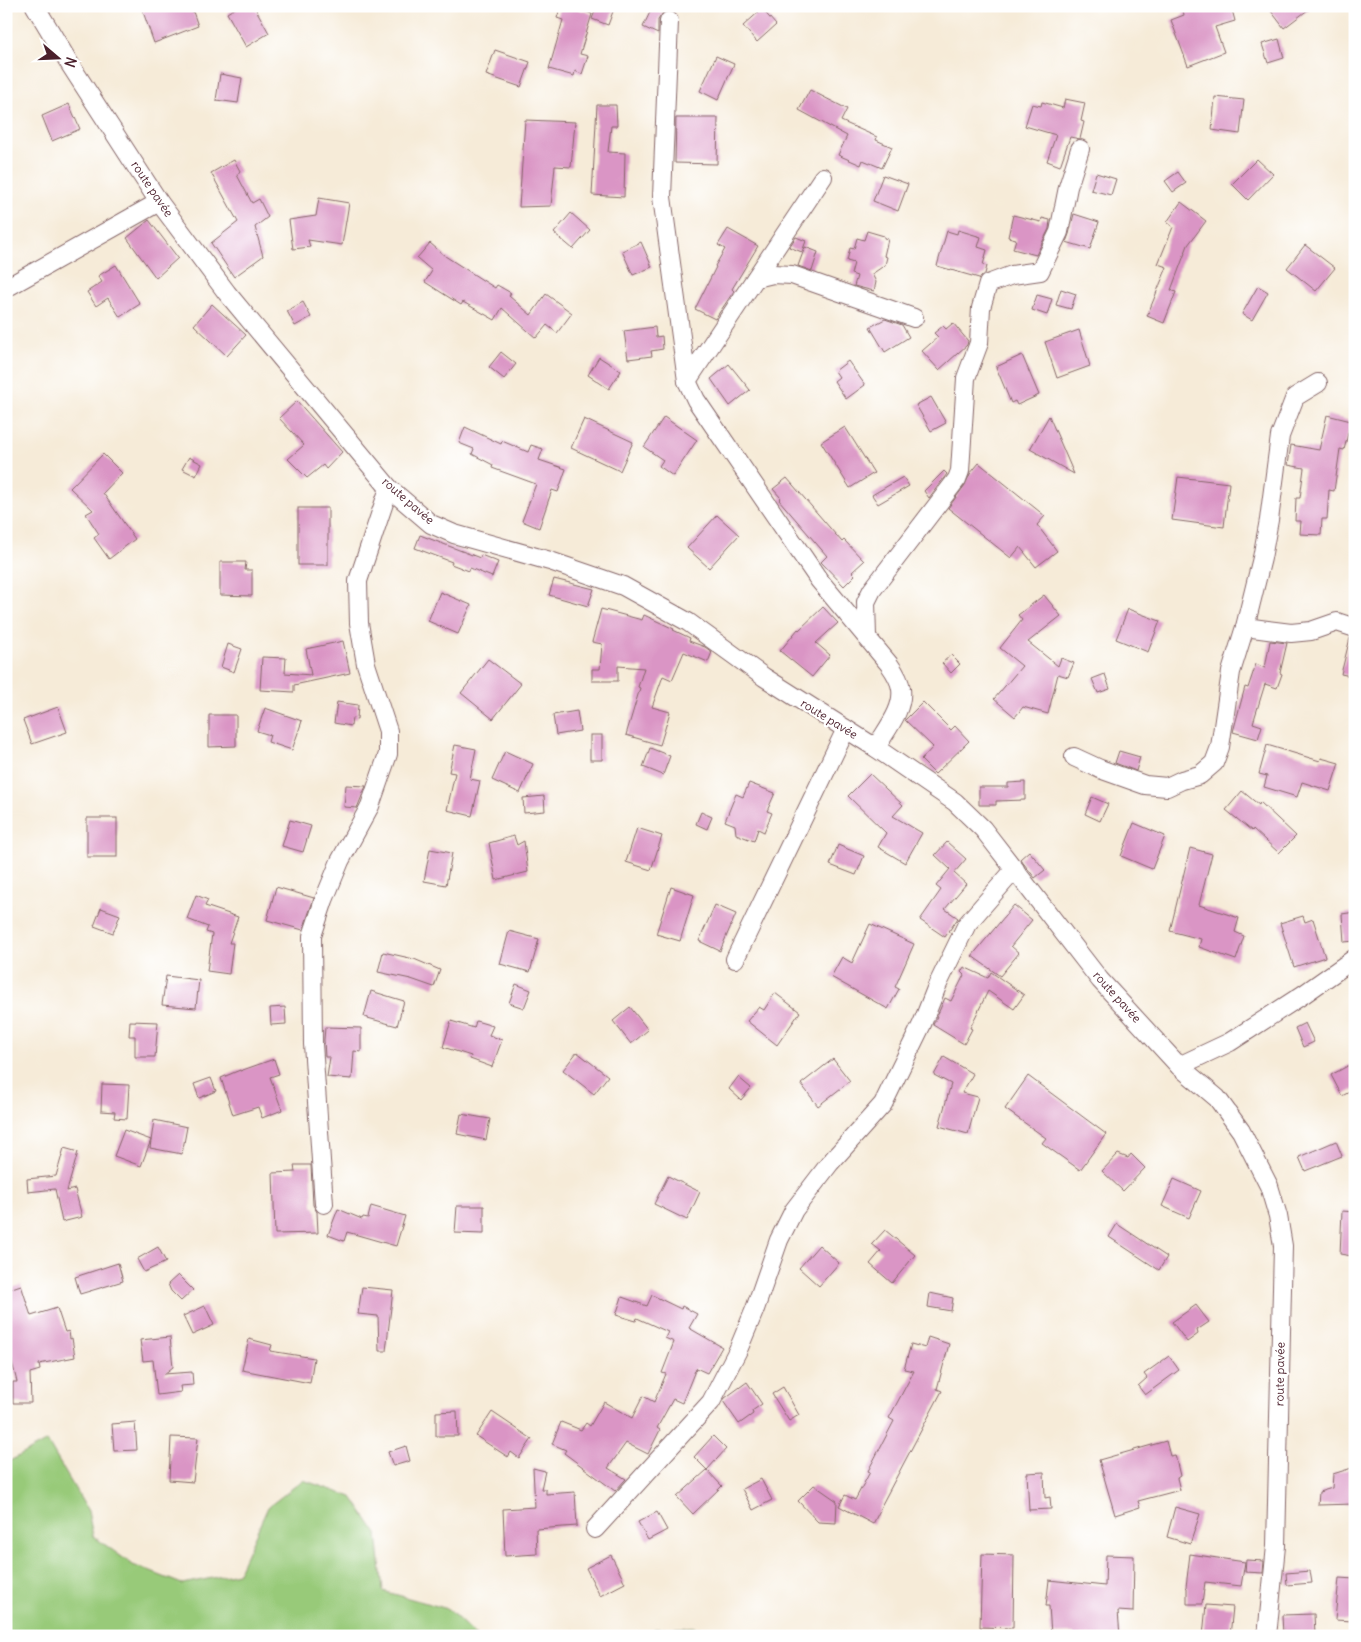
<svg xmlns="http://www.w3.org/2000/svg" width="1361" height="1642" font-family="Delius,sans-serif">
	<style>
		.green { fill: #98ca79; stroke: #717452 }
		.building { fill: #da95c5 }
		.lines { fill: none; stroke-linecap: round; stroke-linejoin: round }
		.minor-casing { stroke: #866668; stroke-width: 20 }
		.minor { stroke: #fff; stroke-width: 18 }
		.labels { text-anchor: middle; stroke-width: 4.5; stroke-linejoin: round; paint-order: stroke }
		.street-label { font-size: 12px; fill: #4a1f2b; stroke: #fff }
	</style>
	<rect width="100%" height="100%" fill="#fff"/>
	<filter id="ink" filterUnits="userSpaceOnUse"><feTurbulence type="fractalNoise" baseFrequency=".02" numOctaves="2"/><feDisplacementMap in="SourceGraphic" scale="10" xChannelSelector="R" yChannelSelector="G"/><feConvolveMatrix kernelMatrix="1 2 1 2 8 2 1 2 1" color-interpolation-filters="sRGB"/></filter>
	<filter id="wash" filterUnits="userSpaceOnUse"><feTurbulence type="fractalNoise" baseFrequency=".0096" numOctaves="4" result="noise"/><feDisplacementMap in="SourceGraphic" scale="20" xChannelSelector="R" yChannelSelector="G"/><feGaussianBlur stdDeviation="1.12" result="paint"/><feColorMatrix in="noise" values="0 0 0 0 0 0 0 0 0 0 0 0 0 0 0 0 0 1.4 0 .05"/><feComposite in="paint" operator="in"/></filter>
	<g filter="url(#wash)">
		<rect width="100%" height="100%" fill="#f6ebd8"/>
		<g class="green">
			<path d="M47,1441L88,1511L93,1536L133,1565L182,1584L238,1573L268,1507L303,1480L352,1497L377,1534L383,1591L448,1609L476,1636H6V1463Z"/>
			<path d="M692,1627L746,1635L747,1636H649L654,1629Z"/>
		</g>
		<g id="blocks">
			<g class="building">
				<path d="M141,6H191L198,26L154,43Z"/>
				<path d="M239,6H254L269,33L246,47L227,13Z"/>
				<path d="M561,6H570L592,14L580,54L588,56L582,74L575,71L574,76L549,69L563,20L557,18Z"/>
				<path d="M597,6H615L608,25L592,19Z"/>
				<path d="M1182,6H1231L1235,21L1215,27L1224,52L1188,66L1171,20L1184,15Z"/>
				<path d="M1278,6H1313L1284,28L1271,11Z"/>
				<path d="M652,8L663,13L658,20V34L643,27Z"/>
				<path d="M762,9L776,25L757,42L743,26Z"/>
				<path d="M1279,39L1284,58L1268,63L1262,44Z"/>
				<path d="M495,50L530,62L521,87L486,75Z"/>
				<path d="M716,56L734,64L718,100L700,91Z"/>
				<path d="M220,74L242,78L238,103L216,100Z"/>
				<path d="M810,90L847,109L841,121L877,137L876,140L892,147L882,168L863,160L861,165L838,155L847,136L799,110Z"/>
				<path d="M1215,97L1244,100L1240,134L1212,130Z"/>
				<path d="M1065,99L1085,103L1081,121L1084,122L1080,139L1070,137L1060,166L1047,161L1056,135L1025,126L1032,104L1041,106L1042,102L1063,108Z"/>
				<path d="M69,104L80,129L52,141L42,116Z"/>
				<path d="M597,105H616L617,126H611L608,152L625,153L624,197L592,195Z"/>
				<path d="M676,118H718L717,164L675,163Z"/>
				<path d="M525,120L575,122L571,167L555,166L551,206L519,207Z"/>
				<path d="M1257,159L1273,174L1248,200L1232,184Z"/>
				<path d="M234,160L240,171L237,175L252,203L259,199L268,217L255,227L263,256L234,277L211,243L238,222L211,173Z"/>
				<path d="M1178,172L1186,183L1173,192L1165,181Z"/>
				<path d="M1096,173L1116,179L1111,195L1091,190Z"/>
				<path d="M883,175L908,184L898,211L873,201Z"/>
				<path d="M319,198L349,203L342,245L308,240L310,247L293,249L289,220L316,216Z"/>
				<path d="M1181,202L1206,221L1188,245L1171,290L1176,292L1164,323L1147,316L1167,267L1158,264L1173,227L1167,222Z"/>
				<path d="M571,213L590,230L573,249L554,233Z"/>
				<path d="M1074,214L1099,222L1090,249L1066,242L1069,234Z"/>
				<path d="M1013,215L1041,222L1042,218L1050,220L1049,229L1036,255L1013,249L1016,239L1008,237Z"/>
				<path d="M149,220L178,258L156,278L127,238Z"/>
				<path d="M728,229L758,246L732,289L734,291L715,319L695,309L716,267L715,266L725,249L718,245Z"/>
				<path d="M958,230L981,237L978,247L987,250L983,265L987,266L985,274L979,278L937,266L947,231L957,234Z"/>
				<path d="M867,231L884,236V238L888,239L884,256L887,257L885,265L872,274L876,282L874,291L854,286L857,276L851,274L854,263L847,261L850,248L854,249L857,238L864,240Z"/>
				<path d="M796,237L806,241L802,252L789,247Z"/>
				<path d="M641,242L652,267L633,275L622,251Z"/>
				<path d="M430,243L445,256L495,288L497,285L511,293L509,296L531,315L546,294L572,313L557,333L547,325L536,338L502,308L495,320L463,302L461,305L425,282L432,271L417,258Z"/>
				<path d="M1305,245L1335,268L1316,291L1287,268Z"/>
				<path d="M805,247L818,252L812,271L798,266Z"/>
				<path d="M116,265L140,304L120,317L108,298L96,306L87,292L102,282L98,276Z"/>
				<path d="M1258,286L1268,292L1252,320L1242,314Z"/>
				<path d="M1061,289L1076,294L1071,309L1056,305Z"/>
				<path d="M1037,295L1052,299L1047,315L1032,310Z"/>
				<path d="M303,302L311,317L295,326L287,311Z"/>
				<path d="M212,304L246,335L227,356L194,325Z"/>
				<path d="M885,319L902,325L909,337L885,352L870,327Z"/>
				<path d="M953,323L968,341L967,345L939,370L922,351L938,337L934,333L943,326L946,329Z"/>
				<path d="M655,327L656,337L662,336L663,349L651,351L652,356L628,359L624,331Z"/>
				<path d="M1079,330L1090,366L1057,378L1045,342Z"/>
				<path d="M501,352L516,364L504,379L489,367Z"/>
				<path d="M1022,355L1039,395L1017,405L1015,401L1011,403L996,367Z"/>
				<path d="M599,357L621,371L609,389L588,375Z"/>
				<path d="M848,361L865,385L846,399L834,381L839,377L835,371Z"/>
				<path d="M729,364L750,390L730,406L711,379Z"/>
				<path d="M931,397L946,423L931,431L916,405Z"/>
				<path d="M297,401L342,452L326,469L323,465L307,478L288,459L304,445L279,418Z"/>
				<path d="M1327,415L1351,421L1344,450L1340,449L1334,491L1329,490L1327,519H1322L1321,535L1300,534L1301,521H1295L1296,498H1300L1304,468L1288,465L1291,445L1319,450Z"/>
				<path d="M1049,416L1074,474L1030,449Z"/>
				<path d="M664,417L697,440L673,476L659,466L663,460L644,447Z"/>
				<path d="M584,419L633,442L620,471L571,448Z"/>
				<path d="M465,427L501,444L502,441L528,452L531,445L543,449L539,460L566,469L558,492L552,490L539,528L522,521L536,484L492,468L493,465L472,454L474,449L459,443Z"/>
				<path d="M845,427L874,473L850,488L821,442Z"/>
				<path d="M103,454L122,473L103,493L135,539L109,559L94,538L99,534L86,514L93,510L70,488Z"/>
				<path d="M189,457L202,464L196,476L182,469Z"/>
				<path d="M979,463L1045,516L1037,525L1057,551L1036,567L1020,547L1011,558L948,508L965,485L970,474Z"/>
				<path d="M944,471L947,474L929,498L924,491Z"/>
				<path d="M903,477L909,486L878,504L872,495Z"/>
				<path d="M1178,477L1229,483L1224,527L1172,520Z"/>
				<path d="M787,478L842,542L844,540L864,561L852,572L855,575L844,586L821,562L827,556L779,500L781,498L773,489Z"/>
				<rect x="298" y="508" width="30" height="57"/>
				<path d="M717,515L739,535L709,568L687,548Z"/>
				<path d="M420,535L480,558L481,555L498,562L492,577L470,568L469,571L451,564L452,562L415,548Z"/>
				<path d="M220,562H246L245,570H252V596L220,595Z"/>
				<path d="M554,579L594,589L588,606L549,595Z"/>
				<path d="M440,592L471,605L458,634L428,621Z"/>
				<path d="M1044,595L1061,616L1028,642L1058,666L1061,658L1074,663L1068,677L1058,674L1048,714L1023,707L1015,717L994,699L1022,666L1000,648L1022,620L1018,615Z"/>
				<path d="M823,607L838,623L816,643L830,655L812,677L780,651L798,629L799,630Z"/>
				<path d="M601,609L642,620L644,615L674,629L673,630L690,638L689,641L705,647L712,652L708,662L684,652L672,680L663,676L652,707L670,712L660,745L626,735L640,688L638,687L644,668L618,666V681H592V669H600L602,644L592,642Z"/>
				<path d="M1128,609L1160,621L1148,652L1116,639Z"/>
				<path d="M1350,638L1355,639V677L1341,674Z"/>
				<path d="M343,641L350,673L294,685V692L260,690L262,657L286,658L285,673L311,675L306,649Z"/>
				<path d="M1270,641L1287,643L1280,673L1282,674L1277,688L1265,684L1253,723L1262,726L1258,739L1233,732L1245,687L1248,688L1256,664L1265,668Z"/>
				<path d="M228,644L242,649L234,672L221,667Z"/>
				<path d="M951,655L960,664L951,673L942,663Z"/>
				<path d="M488,659L521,684L493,719L461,693Z"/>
				<path d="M1105,674L1110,689L1098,693L1092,679Z"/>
				<path d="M337,702L358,705L357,719L352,718L351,726L334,723Z"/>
				<path d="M923,702L951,730L955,726L969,741L935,774L921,760L933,747L905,720Z"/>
				<path d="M58,707L67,732L32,744L23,720Z"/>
				<path d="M265,708L302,721L292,750L268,742L270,735L257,731Z"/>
				<path d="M577,711L580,731L556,735L553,715Z"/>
				<path d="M209,715H236V746L209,747Z"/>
				<rect x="590" y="735" width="12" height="25"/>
				<path d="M455,745L476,749L470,779L480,781L472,816L447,810L455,773L449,772Z"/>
				<path d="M1267,745L1320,761L1321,758L1339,763L1330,791L1302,782L1297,797L1264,787L1267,776L1259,774Z"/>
				<path d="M650,748L670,756L663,775L643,767Z"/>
				<path d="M505,751L533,764L520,793L492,780Z"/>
				<path d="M1119,751L1140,757L1136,771L1115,763Z"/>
				<path d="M870,774L903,805L893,816L922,833L905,863L878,847L886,833L848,796Z"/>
				<path d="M1025,782V800L996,801V805H979V787H1008V783Z"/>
				<path d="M749,783L775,793L767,811L772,813L764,832L758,829L754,841L736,834L735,825L725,821L736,794L743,797Z"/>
				<path d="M346,785L366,786L357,808L344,807Z"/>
				<path d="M1242,791L1259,805L1260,802L1296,836L1279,853L1253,829L1252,831L1226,810Z"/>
				<path d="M544,796L545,811L524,813L523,798Z"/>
				<path d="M1092,797L1108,804L1100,821L1085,814Z"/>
				<path d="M701,812L712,817L707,829L696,824Z"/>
				<rect x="87" y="818" width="30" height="39"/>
				<path d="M290,820L311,826L303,852L282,846Z"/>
				<path d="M1134,823L1165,836L1152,869L1121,856Z"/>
				<path d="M637,828L662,836L651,870L626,862Z"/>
				<path d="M514,836L517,845L524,841L528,872L496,880L489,843Z"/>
				<path d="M947,842L966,859L954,873L966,884L945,909L958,918L945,937L920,920L941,890L936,886L950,869L935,855Z"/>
				<path d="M838,845L864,856L856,875L830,865Z"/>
				<path d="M1190,848L1212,854L1199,905L1239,918L1235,932L1244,936L1236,960L1199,947L1201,939L1170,931Z"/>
				<path d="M430,849L452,853L446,885L424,881Z"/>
				<path d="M1029,851L1045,870L1035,878L1020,859Z"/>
				<path d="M276,887L314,898L303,930L267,920Z"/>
				<path d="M671,887L694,895L680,941L656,934Z"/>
				<path d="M196,895L208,900L205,906L238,917L229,943H233L229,974L207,971L212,934L206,932L208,927L187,919Z"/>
				<path d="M715,905L736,914L720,951L699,941Z"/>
				<path d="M1014,905L1032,920L1011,946L1019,953L1000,976L972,956Z"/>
				<path d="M101,908L120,915L113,933L94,926Z"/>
				<path d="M1355,912V941L1344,942L1342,914Z"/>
				<path d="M1303,916L1305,922L1313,919L1325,957L1294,967L1280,923Z"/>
				<path d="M870,924L914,944L895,987L899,989L888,1009L831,977L842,957L852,963Z"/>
				<path d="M509,931L539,939L530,972L500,964Z"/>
				<path d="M383,952L414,959L440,970L434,987L411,979L378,972Z"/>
				<path d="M964,967L988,978L991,972L1024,995L1014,1009L988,991L970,1028L972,1029L964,1044L933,1025L945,998L951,1001L964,975L961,972Z"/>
				<path d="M166,976L199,980L196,1008L162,1005Z"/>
				<path d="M516,984L531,990L524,1008L509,1003Z"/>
				<path d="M371,991L404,1001L397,1026L364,1017Z"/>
				<path d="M775,993L800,1012L777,1045L747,1021L759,1007L764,1010Z"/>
				<path d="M285,1007L286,1024L271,1025L270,1008Z"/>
				<path d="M630,1007L648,1030L631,1044L613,1021Z"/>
				<path d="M130,1021L158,1022L155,1057H135V1036H129Z"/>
				<path d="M451,1021L474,1028L476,1021L493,1026L489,1035L502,1040L492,1067L470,1059L471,1056L443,1047Z"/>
				<path d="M1305,1023L1314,1042L1303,1047L1295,1028Z"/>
				<path d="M325,1027L361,1028V1052L354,1051L352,1079L327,1077L330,1057H325L324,1040Z"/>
				<path d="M577,1052L608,1076L594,1094L563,1070Z"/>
				<path d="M944,1057L973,1074L962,1093L978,1097L968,1134L939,1126L951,1084L934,1075Z"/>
				<path d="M274,1059L279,1074L270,1077L282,1110L262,1118L258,1107L233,1115L221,1078L240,1070V1071Z"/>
				<path d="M833,1059L850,1081L818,1106L801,1084Z"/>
				<path d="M1355,1062V1089L1342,1096L1331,1075Z"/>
				<path d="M1028,1076L1106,1134L1080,1170L1042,1143L1046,1138L1005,1109Z"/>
				<path d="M738,1077L751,1088L741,1100L729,1089Z"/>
				<path d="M211,1078L216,1091L199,1098L194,1084Z"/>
				<path d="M102,1084L129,1085L127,1119L114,1118L115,1112L101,1111Z"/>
				<path d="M461,1114L490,1119L486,1140L457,1134Z"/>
				<path d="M154,1120L187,1127L182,1154L150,1148Z"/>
				<path d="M124,1130L151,1140L141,1166L114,1156Z"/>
				<path d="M1336,1141L1342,1156L1305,1171L1299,1157Z"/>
				<path d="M64,1148L78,1152L67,1191L75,1189L82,1217L62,1222L55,1189L28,1192L27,1179L56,1176Z"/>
				<path d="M1118,1154L1128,1158L1131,1154L1145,1168L1123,1191L1102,1171Z"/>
				<path d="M294,1165H311L313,1205L317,1212L318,1233L275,1234L273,1173L295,1172Z"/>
				<path d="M668,1176L700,1192L687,1220L654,1204Z"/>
				<path d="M1174,1179L1201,1191L1189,1218L1162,1206Z"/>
				<path d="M371,1206L405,1216L396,1246L347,1232L344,1241L328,1235L338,1209L362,1219L363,1217L368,1218Z"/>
				<path d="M457,1206H484V1234L455,1233Z"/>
				<path d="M1342,1211L1355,1212V1244L1352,1256L1340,1254Z"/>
				<path d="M1117,1224L1167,1257L1159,1270L1109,1237Z"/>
				<path d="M885,1230L915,1255L892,1283L870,1264L881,1251L872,1244Z"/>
				<path d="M819,1245L839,1263L819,1286L799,1268Z"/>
				<path d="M158,1247L166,1262L144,1272L137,1259Z"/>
				<path d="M118,1263L123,1281L80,1294L75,1277Z"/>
				<path d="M178,1275L193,1290L181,1301L171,1291L168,1284Z"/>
				<path d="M21,1285L31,1316L57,1308L65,1332L69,1331L70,1339L72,1338L75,1357L39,1364L40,1370L30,1373L31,1403H13V1382H17L9,1350H6V1290Z"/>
				<path d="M362,1287L393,1290L386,1351H379L378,1316L358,1314Z"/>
				<path d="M930,1293L953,1298L951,1311L928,1307Z"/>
				<path d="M652,1295L681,1309L682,1306L697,1314L689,1328L722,1347L707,1373L696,1368L682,1403L673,1399L657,1428L660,1430L648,1454L626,1443L608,1468L626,1479L615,1491L564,1453L566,1450L552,1444L561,1422L581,1430L586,1423L590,1426L604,1402L632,1418L643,1396L654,1402L666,1374L662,1373L674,1342L665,1338L668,1332L637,1318L636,1321L616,1315L622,1297L647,1306Z"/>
				<path d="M1196,1305L1209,1322L1197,1330L1198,1334L1187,1342L1172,1322Z"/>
				<path d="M205,1306L214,1325L192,1335L183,1316Z"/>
				<path d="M170,1337L173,1367L164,1374L192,1372L193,1385L180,1386L181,1392L157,1395L153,1360L143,1361L140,1340Z"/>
				<path d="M928,1337L949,1344L937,1389L942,1391L879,1510H880L873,1524L839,1506L845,1495L855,1500L870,1472L868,1471L894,1421L889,1418L914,1371L904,1369L911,1344L925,1348Z"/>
				<path d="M249,1339L272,1345L270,1351L314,1358L310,1383L242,1370Z"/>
				<path d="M1169,1356L1179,1370L1145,1395L1138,1386L1147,1378L1144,1374Z"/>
				<path d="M747,1382L762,1404L752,1411L753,1414L739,1424L723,1401L725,1398Z"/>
				<path d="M783,1387L799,1415L789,1421L772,1394Z"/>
				<path d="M457,1411L458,1436H436V1412Z"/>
				<path d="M492,1412L532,1439L519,1458L511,1452L508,1457L476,1436Z"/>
				<path d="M135,1422L137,1450L114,1451L112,1424Z"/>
				<path d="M713,1436L726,1449L707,1470L694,1457Z"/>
				<path d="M171,1437L198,1438L193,1482L169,1480Z"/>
				<path d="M1166,1441L1170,1456L1175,1455L1180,1476L1177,1478L1180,1490L1138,1501L1140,1507L1115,1515L1099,1460Z"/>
				<path d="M406,1446L410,1461L393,1466L388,1452Z"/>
				<path d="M1355,1467V1504L1318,1505L1319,1492L1332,1488L1333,1474Z"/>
				<path d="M533,1468L545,1471L541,1489H546V1494L575,1492L577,1526L536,1529L537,1554L505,1556L503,1509L535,1507Z"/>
				<path d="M707,1470L722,1486L693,1514L677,1497Z"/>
				<path d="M1044,1472L1045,1498L1050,1497L1051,1509L1029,1510L1027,1473Z"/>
				<path d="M761,1479L772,1500L753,1510L742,1489Z"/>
				<path d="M814,1485L837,1501L836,1523L818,1522L798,1501Z"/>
				<path d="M1175,1507L1200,1514L1190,1544L1167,1537Z"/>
				<path d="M657,1512L667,1530L648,1540L638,1522Z"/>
				<path d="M982,1554L1014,1555L1013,1628L980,1627Z"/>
				<path d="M1190,1554L1245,1562L1241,1586L1205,1582L1202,1604H1187V1588L1186,1587Z"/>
				<path d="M611,1555L625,1583L600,1596L586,1568Z"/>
				<path d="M1106,1555L1134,1556L1133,1612L1118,1611L1120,1636H1074V1633L1051,1634L1049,1606H1046L1049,1580L1105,1586Z"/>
				<path d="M1246,1560L1264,1561L1263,1573L1245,1572Z"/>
				<path d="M1310,1571L1312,1583L1287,1585L1286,1573Z"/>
				<path d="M1339,1578L1355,1579L1353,1621L1335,1620Z"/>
				<path d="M1206,1605L1233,1607L1230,1636H1203Z"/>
				<path d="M1314,1614L1315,1634L1283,1635L1282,1615Z"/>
			</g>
		</g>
	</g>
	<g filter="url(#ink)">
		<use href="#blocks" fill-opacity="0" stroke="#866668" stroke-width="1"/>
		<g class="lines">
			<g class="minor-casing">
				<g id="minor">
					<path d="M35,6L71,66L159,202L227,293L389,488L431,524L454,534L550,561L623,586L688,622L764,677L876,748L955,802L983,829L1100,980L1179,1066L1217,1098L1241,1131L1269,1186L1278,1216L1283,1246L1276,1546L1267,1636"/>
					<path d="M669,21L662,197L687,381L696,400L819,580L889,664C894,671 900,680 901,689C904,710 885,731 876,748"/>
					<path d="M756,278L773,274L792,275L914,318"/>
					<path d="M6,288L159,202"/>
					<path d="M687,381L823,177"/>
					<path d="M1245,627L1291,633L1311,631L1337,622L1355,628"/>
					<path d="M867,637L866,602L872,590L957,479L960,471L966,378L979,343L981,308L988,284L1012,275L1040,271L1059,232L1068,187L1080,149"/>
					<path d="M1074,757L1100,769L1145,785L1167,787L1182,780L1200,775L1214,763L1220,747L1231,672L1245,627L1262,558L1269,520L1280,436L1295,397L1318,383"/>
					<path d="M735,959L846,729"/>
					<path d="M1179,1066L1230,1042L1304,994L1355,958"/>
					<path d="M324,1204L313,1044L312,936L324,900L340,861L370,806L388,754V731L366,664L359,623L358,581L389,488"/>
					<path d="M595,1529L711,1402L738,1350L755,1309L779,1240L794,1210L830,1163L883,1104L922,1024L937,986L967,924L1015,869"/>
				</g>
			</g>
			<use href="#minor" class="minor"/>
		</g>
	</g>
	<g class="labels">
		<g class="street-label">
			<text transform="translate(152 189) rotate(56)" y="4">route pavée</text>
			<text transform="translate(408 501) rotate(41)" y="4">route pavée</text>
			<text transform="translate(829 719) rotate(32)" y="4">route pavée</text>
			<text transform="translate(1117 997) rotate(48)" y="4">route pavée</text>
			<text transform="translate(1280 1374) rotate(-89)" y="4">route pavée</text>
		</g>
	</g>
	<rect width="1361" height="1642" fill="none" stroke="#fff" stroke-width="25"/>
	<g transform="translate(58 58) rotate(109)" stroke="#ffffff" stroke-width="4" paint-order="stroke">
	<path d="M0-4L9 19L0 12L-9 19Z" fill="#4a1f2b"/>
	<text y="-8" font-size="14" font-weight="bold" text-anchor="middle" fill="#4a1f2b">N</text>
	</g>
</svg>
